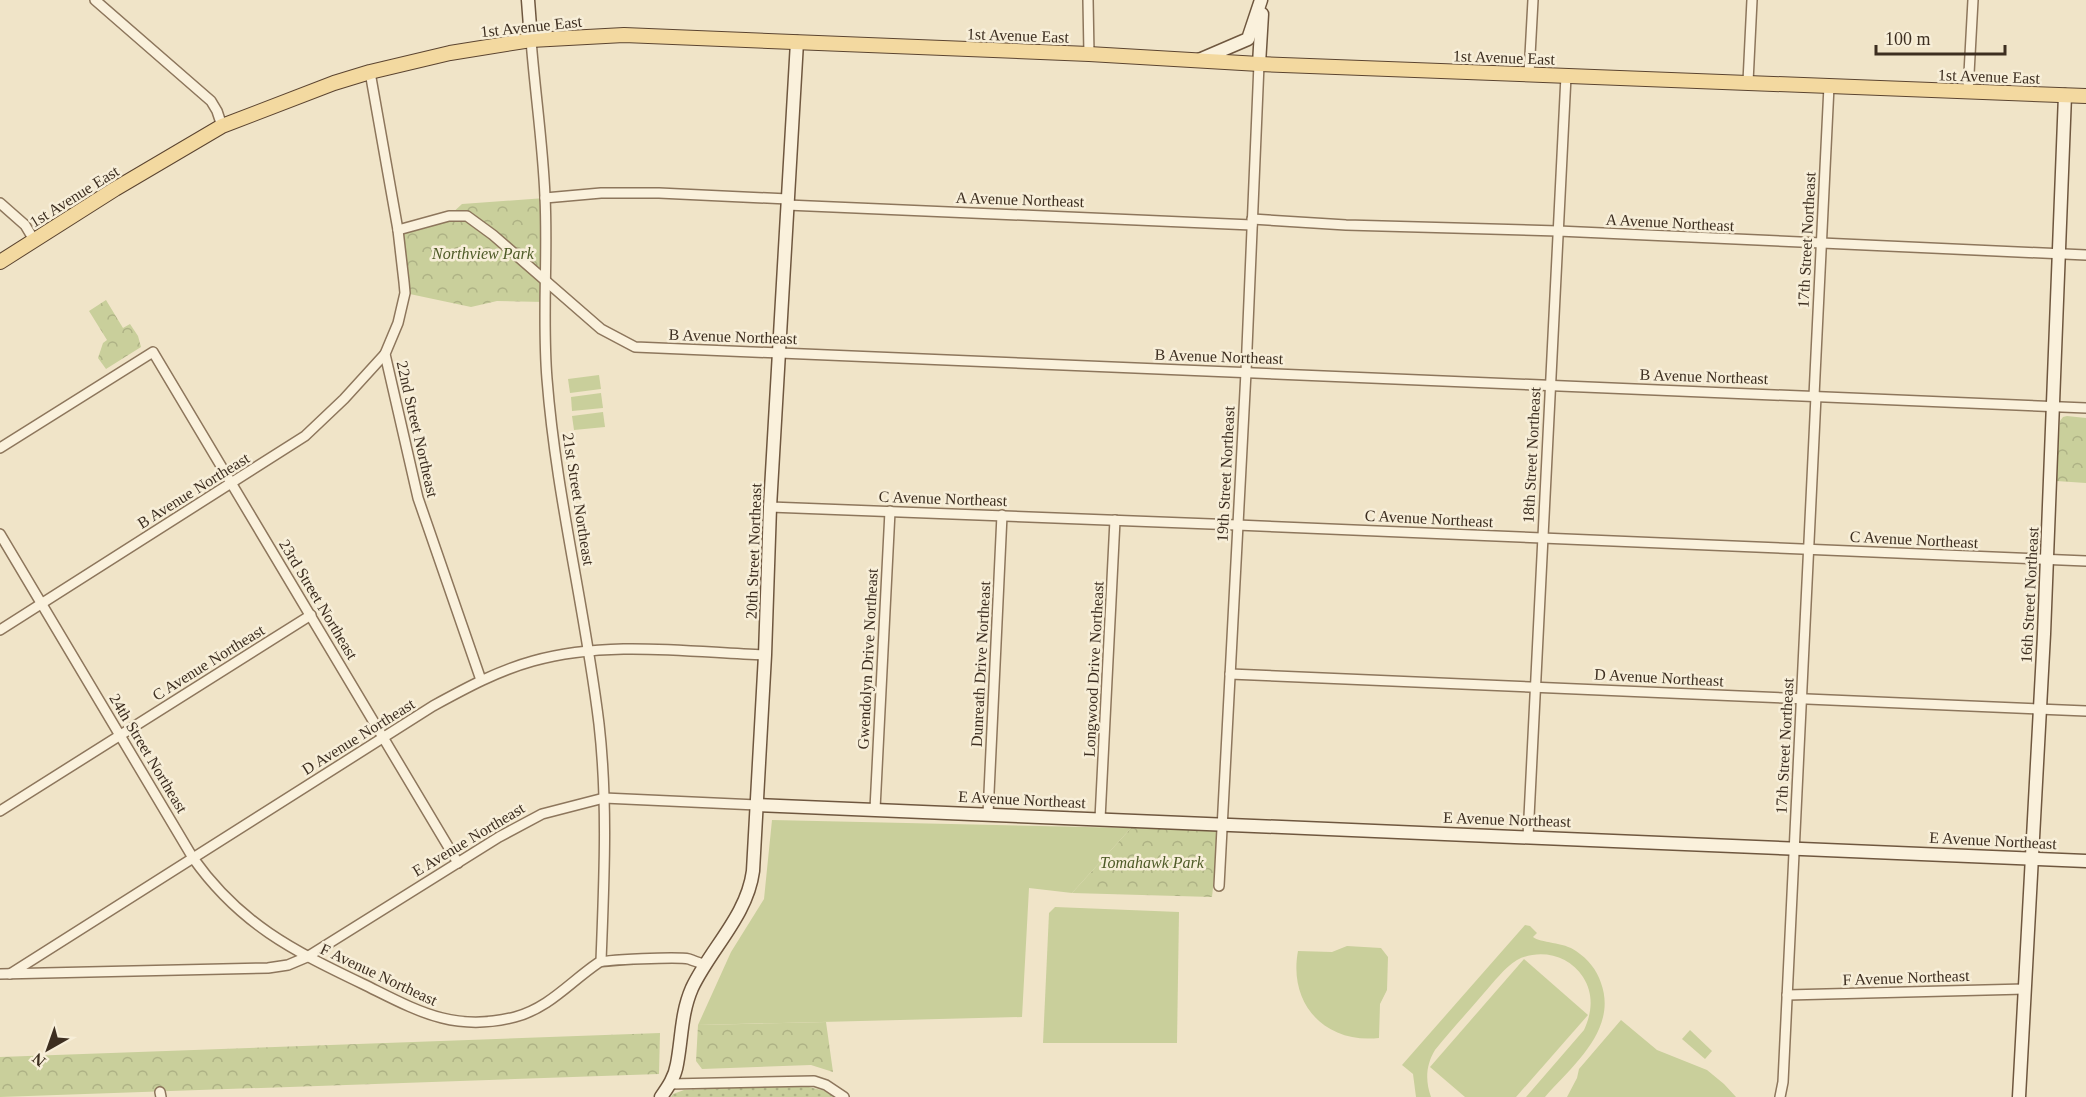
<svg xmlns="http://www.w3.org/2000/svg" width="2086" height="1097" font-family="Georgia,serif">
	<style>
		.grass { fill: url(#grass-dots) }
		.park { fill: url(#park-crowns) }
		.pitch { fill: #c9cf9b }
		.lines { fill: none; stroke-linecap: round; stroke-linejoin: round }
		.street-casing { stroke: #8d765c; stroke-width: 12 }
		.secondary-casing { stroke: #6f573f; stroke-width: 15 }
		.primary-casing { stroke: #5b4430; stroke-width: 16 }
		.street { stroke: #faf1dc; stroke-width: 9 }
		.secondary { stroke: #faf1dc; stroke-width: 12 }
		.primary { stroke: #f3d9a0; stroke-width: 14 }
		.labels { text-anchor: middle; stroke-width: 5; stroke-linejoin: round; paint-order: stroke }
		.street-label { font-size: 16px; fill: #3d2e20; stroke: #f7eed8 }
		.park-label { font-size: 16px; font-style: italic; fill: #4d5a26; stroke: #f7eed8 }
	</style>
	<defs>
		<pattern id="grass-dots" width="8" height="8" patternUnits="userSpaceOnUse" patternTransform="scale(1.5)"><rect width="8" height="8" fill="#c9cf9b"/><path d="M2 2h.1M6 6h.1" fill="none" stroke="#aeb285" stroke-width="1.8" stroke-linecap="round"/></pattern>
		<pattern id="park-crowns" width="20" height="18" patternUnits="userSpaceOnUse" patternTransform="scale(1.5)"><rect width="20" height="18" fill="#c9cf9b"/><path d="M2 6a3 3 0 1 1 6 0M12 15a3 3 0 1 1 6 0" fill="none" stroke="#aeb285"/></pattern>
	</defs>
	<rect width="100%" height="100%" fill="#f0e4c8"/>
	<path class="grass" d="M800,1085L826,1091L835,1097H671L673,1094L684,1090Z"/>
	<g class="park">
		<path d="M545,198V302L497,301L471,307L405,293L398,230L449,216L462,204Z"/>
		<path d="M106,300L123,328L130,324L138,336L141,347L106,369L98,358L103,343L107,340L89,311Z"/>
		<path d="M2067,416L2086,418V483L2056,481L2060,421L2063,417Z"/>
		<path d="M1131,828L1219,830L1212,897L1072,893Z"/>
		<path d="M826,1022L833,1072L811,1065L702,1069L696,1061L698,1025Z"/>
		<path d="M660,1033L659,1074L0,1097V1057Z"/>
	</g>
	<g class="pitch">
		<path d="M599,375L601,389L570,393L568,379Z"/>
		<path d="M601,393L603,408L572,411L571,397Z"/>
		<path d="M603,412L605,427L574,430L572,416Z"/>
		<path d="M772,820L1131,828L1072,893L1029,888L1022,1017L698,1025L731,952L764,899Z"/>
		<path d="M1055,907L1179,912L1177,1043H1043L1049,913Z"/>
		<path d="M1525,925L1530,926L1537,933L1533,937C1540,943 1564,942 1576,951C1588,959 1597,970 1601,983C1618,1030 1572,1066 1545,1097H1526L1584,1030C1592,1013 1594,994 1583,977C1569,955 1540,948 1517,960C1504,968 1494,982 1484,993C1468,1012 1451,1030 1435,1050C1426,1065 1425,1080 1431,1097H1416L1413,1074L1402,1065Z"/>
		<path d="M1347,946L1381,948L1388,957L1387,990L1380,1004L1379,1038C1325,1044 1288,1004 1298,951L1332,952Z"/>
		<path d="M1524,959L1588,1015L1516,1097H1465L1430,1067Z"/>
		<path d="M1621,1020L1657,1050L1707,1070L1724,1084L1736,1097H1567L1577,1078L1579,1069Z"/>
		<path d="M1690,1030L1712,1051L1705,1059L1682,1039Z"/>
	</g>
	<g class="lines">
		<g class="street-casing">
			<g id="street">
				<path d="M95,0L211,101L217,111L222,126"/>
				<path d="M1088,0L1089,54"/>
				<path d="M531,40C535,92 543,145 545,197C548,258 542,318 547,379C556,495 585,608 599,724C608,803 604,882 601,961"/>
				<path d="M370,72L398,230L404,282L405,293L398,323L385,354L418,498L481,680"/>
				<path d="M1529,74L1533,0"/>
				<path d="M1748,82L1752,0"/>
				<path d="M1968,92L1973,0"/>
				<path d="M545,198L601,193H659L788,199"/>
				<path d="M0,203L25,225L34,240"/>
				<path d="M787,205L1252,225"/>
				<path d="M1252,219L1346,225L1558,231L2086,255"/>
				<path d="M398,230L449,216H467L493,235L601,329L635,347L2086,408"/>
				<path d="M1814,396L1829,86"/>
				<path d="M0,448L153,352L458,863"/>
				<path d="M770,507L1237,525L2086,561"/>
				<path d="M0,534L193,858C240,924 292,950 363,984C416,1010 453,1033 515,1017C549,1008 570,982 598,963C603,959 680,957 689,959C694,961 700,963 706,965"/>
				<path d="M0,630L305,436L344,399L385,354"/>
				<path d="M1230,674L2086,711"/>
				<path d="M875,809L890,511"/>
				<path d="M0,811L311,615"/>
				<path d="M988,814L1002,515"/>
				<path d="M1100,819L1115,520"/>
				<path d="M1528,837L1566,76"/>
				<path d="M1219,886L1246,372L1259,64"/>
				<path d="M0,974L268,968L288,965L307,957L499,837L542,814L604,798L757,805"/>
				<path d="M10,974L433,706C466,688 497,671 533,661C608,640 688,652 765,655"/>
				<path d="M1787,995L2025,989"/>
				<path d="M670,1084L814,1081L826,1085L844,1097"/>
				<path d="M160,1092L161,1097"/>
				<path d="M1780,1097L1783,1082L1816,396"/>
			</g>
		</g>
		<g class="secondary-casing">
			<g id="secondary">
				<path d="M528,0L531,40"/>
				<path d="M1199,60L1248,39L1261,0"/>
				<path d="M1259,64L1262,14"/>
				<path d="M757,805L2086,861"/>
				<path d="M661,1097C668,1087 675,1077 677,1064C682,1038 681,1013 692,988C711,948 747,916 753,871L765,655L770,507L797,42"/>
				<path d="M2019,1097L2044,634L2065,95"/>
			</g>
		</g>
		<g class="primary-casing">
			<path id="primary" d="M0,262L115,189L222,126L334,83L370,72L450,53L531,40L624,35L1089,54L1259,64L2086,96"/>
		</g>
		<use href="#street" class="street"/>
		<use href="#secondary" class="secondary"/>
		<use href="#primary" class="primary"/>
	</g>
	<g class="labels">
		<g class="street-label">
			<text transform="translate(531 26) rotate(-6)" y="6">1st Avenue East</text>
			<text transform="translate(1018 35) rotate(2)" y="6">1st Avenue East</text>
			<text transform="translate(1504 57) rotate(2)" y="6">1st Avenue East</text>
			<text transform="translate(1989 76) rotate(2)" y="6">1st Avenue East</text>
			<text transform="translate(74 196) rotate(-32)" y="6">1st Avenue East</text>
			<text transform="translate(1020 199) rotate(2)" y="6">A Avenue Northeast</text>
			<text transform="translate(1670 222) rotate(3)" y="6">A Avenue Northeast</text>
			<text transform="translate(1806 240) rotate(-87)" y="6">17th Street Northeast</text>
			<text transform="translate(733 336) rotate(2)" y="6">B Avenue Northeast</text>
			<text transform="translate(1219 356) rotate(2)" y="6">B Avenue Northeast</text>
			<text transform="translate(1704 376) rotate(2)" y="6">B Avenue Northeast</text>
			<text transform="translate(418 429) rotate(77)" y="6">22nd Street Northeast</text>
			<text transform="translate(1531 455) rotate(-87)" y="6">18th Street Northeast</text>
			<text transform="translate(1225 474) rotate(-87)" y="6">19th Street Northeast</text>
			<text transform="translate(193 490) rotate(-32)" y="6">B Avenue Northeast</text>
			<text transform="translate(943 498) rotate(2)" y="6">C Avenue Northeast</text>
			<text transform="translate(579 499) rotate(81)" y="6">21st Street Northeast</text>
			<text transform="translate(1429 518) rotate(3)" y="6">C Avenue Northeast</text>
			<text transform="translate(1914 539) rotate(3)" y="6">C Avenue Northeast</text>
			<text transform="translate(753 551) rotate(-88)" y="6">20th Street Northeast</text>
			<text transform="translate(2029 595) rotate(-87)" y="6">16th Street Northeast</text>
			<text transform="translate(319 599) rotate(59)" y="6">23rd Street Northeast</text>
			<text transform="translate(867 659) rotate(-87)" y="6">Gwendolyn Drive Northeast</text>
			<text transform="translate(208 662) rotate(-32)" y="6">C Avenue Northeast</text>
			<text transform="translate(980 664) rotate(-87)" y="6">Dunreath Drive Northeast</text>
			<text transform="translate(1093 669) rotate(-87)" y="6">Longwood Drive Northeast</text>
			<text transform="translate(1659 677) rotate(3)" y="6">D Avenue Northeast</text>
			<text transform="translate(358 736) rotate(-32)" y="6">D Avenue Northeast</text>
			<text transform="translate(1784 746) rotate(-87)" y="6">17th Street Northeast</text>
			<text transform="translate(149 753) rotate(59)" y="6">24th Street Northeast</text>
			<text transform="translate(1022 799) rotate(3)" y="6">E Avenue Northeast</text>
			<text transform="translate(1507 819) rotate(2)" y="6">E Avenue Northeast</text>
			<text transform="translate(468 839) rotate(-31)" y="6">E Avenue Northeast</text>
			<text transform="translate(1993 840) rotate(3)" y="6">E Avenue Northeast</text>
			<text transform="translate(379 974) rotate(25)" y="6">F Avenue Northeast</text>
			<text transform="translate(1906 977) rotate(-2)" y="6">F Avenue Northeast</text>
		</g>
		<g class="park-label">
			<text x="483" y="259">Northview Park</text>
			<text x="1152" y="868">Tomahawk Park</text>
		</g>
	</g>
	<g transform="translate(48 1049) rotate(220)" stroke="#f7eed8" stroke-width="4.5" paint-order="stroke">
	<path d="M0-4.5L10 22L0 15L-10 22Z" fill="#3d2e20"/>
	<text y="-9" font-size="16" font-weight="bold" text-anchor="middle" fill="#3d2e20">N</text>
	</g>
	<path d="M1876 45v9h129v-9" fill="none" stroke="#3d2e20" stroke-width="3"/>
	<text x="1885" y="45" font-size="18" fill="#3d2e20" stroke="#f7eed8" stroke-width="4.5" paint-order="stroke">100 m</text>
</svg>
